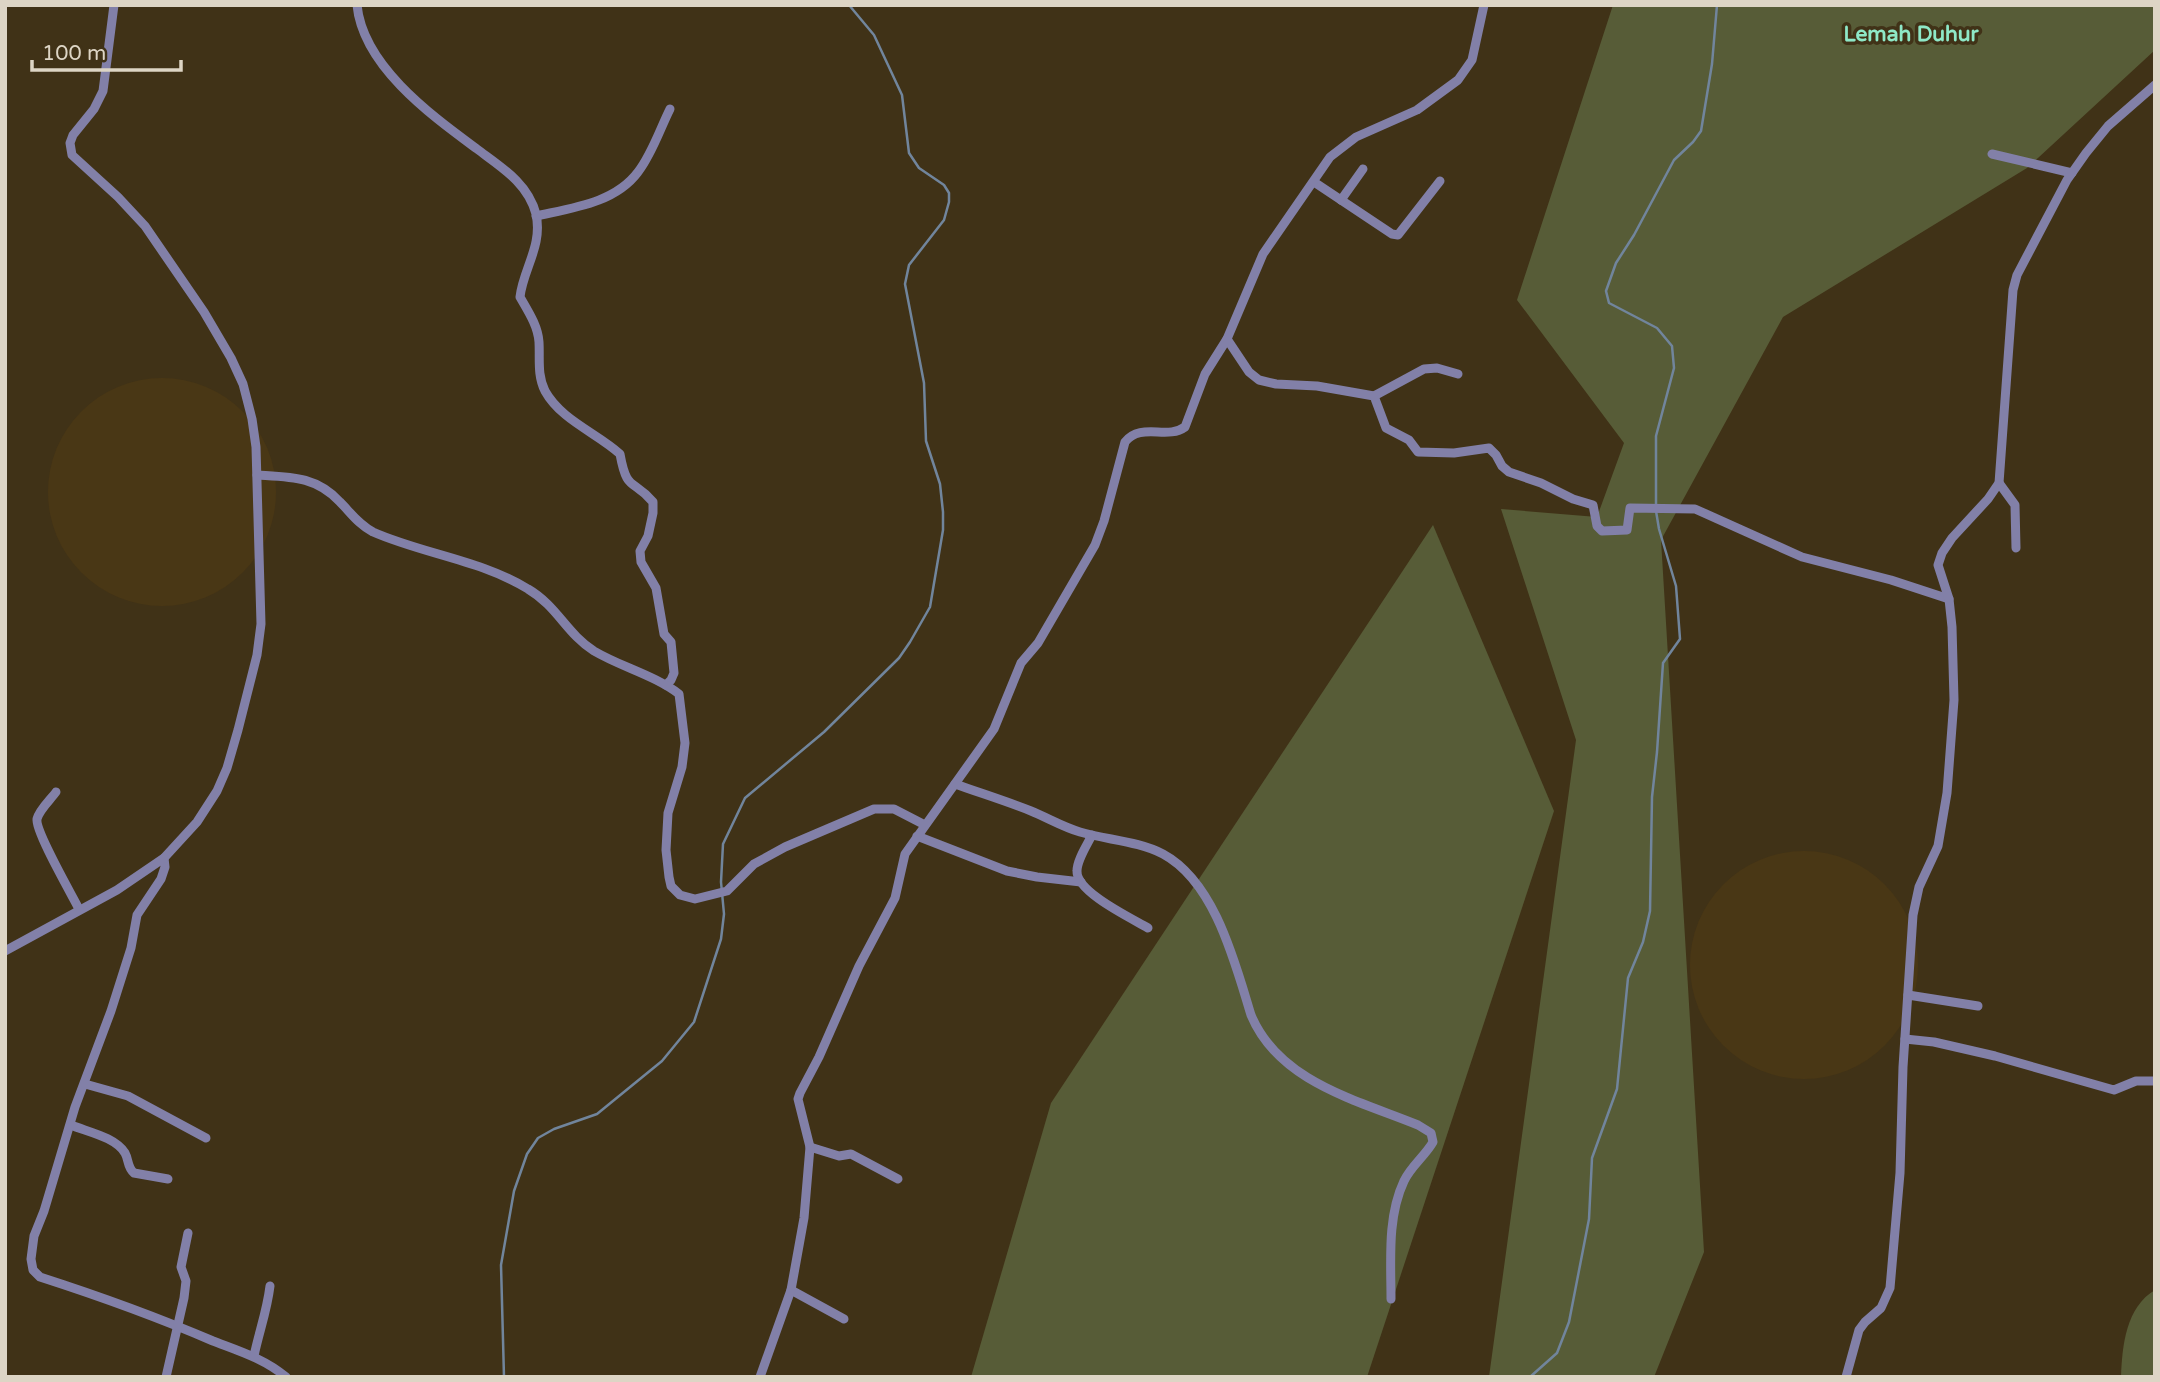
<svg xmlns="http://www.w3.org/2000/svg" width="2160" height="1382" font-family="'Varela Round',sans-serif">
	<style>
		.built { fill: #493715 }
		.green { fill: #575c37 }
		.lines { fill: none; stroke-linecap: round; stroke-linejoin: round }
		.stream { stroke: #71859c; stroke-width: 2.5 }
		.minor { stroke: #8280a8; stroke-width: 9 }
		.labels { text-anchor: middle; stroke-width: 7; stroke-linejoin: round; paint-order: stroke }
		.quarter-label { font-size: 21px; font-weight: bold; fill: #8ee8c7; stroke: #403217 }
	</style>
	<rect width="100%" height="100%" fill="#403217"/>
	<g class="built">
		<circle cx="162" cy="492" r="114"/>
		<circle cx="1804" cy="965" r="114"/>
	</g>
	<g class="green">
		<path d="M1613,5H2155V50L2027,168L1783,317L1661,540L1704,1252L1654,1377H1489L1576,740L1501,509L1597,517L1624,443L1517,300Z"/>
		<path d="M1433,525L1554,811L1367,1377H971L1051,1103Z"/>
		<path d="M2155,1290V1377H2121C2122,1346 2126,1307 2155,1290Z"/>
	</g>
	<g class="lines">
		<g class="stream">
			<path d="M1656,505V436L1674,368L1672,346L1657,328L1609,303L1606,291L1616,263L1634,235L1674,160L1693,142L1701,131L1712,64L1717,5"/>
			<path d="M504,1377L501,1265L514,1191L527,1154L538,1138L554,1129L597,1114L662,1061L694,1022L721,939L724,914L721,882L723,844L745,798L824,732L899,658L910,642L930,607L943,530V512L940,484L926,441L924,383L905,284L909,265L944,220L949,202V193L944,185L919,168L909,153L902,95L874,35L849,5"/>
			<path d="M1530,1377L1557,1353L1569,1322L1589,1219L1592,1158L1617,1089L1628,978L1643,942L1650,911L1652,797L1657,752L1663,663L1680,639L1676,586L1659,529L1656,511"/>
		</g>
		<g class="minor">
			<path d="M357,5C363,66 431,115 477,149C501,167 528,183 536,214C543,246 523,269 520,297C528,311 538,326 539,342C540,359 537,375 545,391C561,420 597,433 620,454C627,493 633,478 653,502V513L648,536L640,551L641,562L656,588L664,634L671,642L674,673L671,680L666,685"/>
			<path d="M1992,154L2072,173"/>
			<path d="M1314,182L1392,234L1398,235L1440,181"/>
			<path d="M1341,200L1363,169"/>
			<path d="M536,216C572,208 615,203 638,172C652,154 660,129 670,109"/>
			<path d="M1227,339L1249,372L1259,380L1276,384L1317,386L1374,396L1386,428L1409,440L1418,452L1454,453L1489,448L1496,455L1502,466L1509,472L1541,483L1573,499L1593,505L1597,526L1602,531L1627,530L1630,508L1695,509L1802,557L1891,580L1949,599"/>
			<path d="M1374,396L1424,369L1437,368L1458,374"/>
			<path d="M257,475C290,477 316,476 340,502C351,513 358,524 373,532C423,554 481,560 528,589C557,606 567,634 594,651C621,667 654,675 679,694L685,743L682,767L668,813L666,850L669,877L671,886L680,895L695,899L727,891L754,864L785,847L874,809H894L925,825"/>
			<path d="M1999,483L2015,505L2016,548"/>
			<path d="M955,784C980,793 1006,801 1031,811C1048,818 1063,827 1080,832C1107,840 1138,841 1163,854C1215,882 1235,963 1251,1015C1279,1082 1357,1100 1418,1125L1431,1133L1433,1142C1425,1156 1411,1166 1404,1181C1387,1217 1391,1261 1391,1299"/>
			<path d="M56,792C51,799 39,810 37,819C35,831 72,895 79,909"/>
			<path d="M1092,835C1087,845 1077,860 1077,871C1076,892 1131,918 1148,928"/>
			<path d="M917,836L1007,871L1037,877L1081,882"/>
			<path d="M164,858L165,867L161,879L137,915L131,948L111,1011L75,1107L44,1211L34,1236L31,1259L33,1270L40,1277C99,1296 157,1317 213,1341C239,1351 265,1359 286,1377"/>
			<path d="M5,951L117,890L164,858L197,822L217,791L227,768L238,730L257,655L261,624L256,447L252,419L243,384L231,358L204,312L145,226L118,197L72,155L70,143L73,135L94,109L103,91L114,5"/>
			<path d="M1908,995L1978,1006"/>
			<path d="M1905,1039L1934,1042L1995,1056L2114,1090L2136,1081H2155"/>
			<path d="M85,1084L128,1096L206,1138"/>
			<path d="M71,1125C88,1132 115,1137 125,1153C129,1160 127,1167 134,1173L168,1179"/>
			<path d="M810,1147L839,1156L851,1154L898,1179"/>
			<path d="M791,1290L844,1319"/>
			<path d="M254,1356C259,1332 267,1311 270,1286"/>
			<path d="M166,1377L184,1298L186,1281L181,1267L188,1233"/>
			<path d="M760,1377L791,1290L804,1218L810,1147L798,1099L800,1093L819,1057L859,966L895,898L905,854L994,729L1021,663L1038,643L1095,545L1104,521L1125,442C1141,422 1167,440 1185,427L1205,374L1227,339L1263,254L1330,157L1356,137L1417,110L1458,80L1472,60L1484,5"/>
			<path d="M1846,1377L1859,1330L1865,1322L1881,1308L1890,1288L1900,1173L1903,1067L1913,915L1919,887L1938,846L1947,793L1954,700L1952,627L1949,599L1938,565L1942,553L1952,538L1988,499L1999,483L2013,290L2017,275L2067,180L2086,153L2108,126L2155,85"/>
		</g>
	</g>
	<g class="labels">
		<g class="quarter-label">
			<text x="1911" y="41">Lemah Duhur</text>
		</g>
	</g>
	<rect width="2160" height="1382" fill="none" stroke="#ddd5c5" stroke-width="14"/>
	<path d="M32 60v10h149v-10" fill="none" stroke="#ddd5c5" stroke-width="3.5"/>
	<text x="42" y="60" font-size="21" fill="#ddd5c5" stroke="#403217" stroke-width="5" paint-order="stroke">100 m</text>
</svg>
